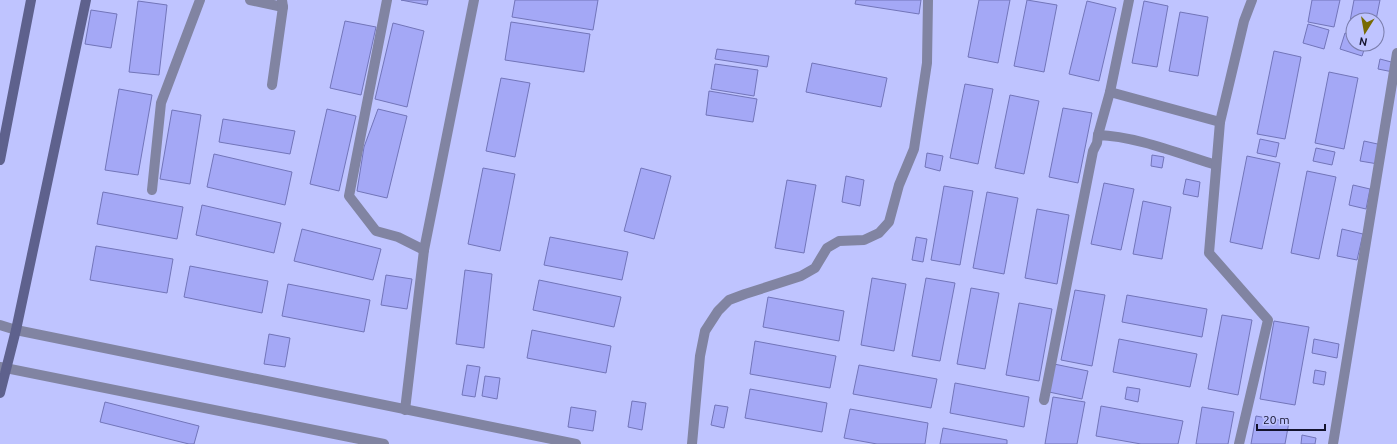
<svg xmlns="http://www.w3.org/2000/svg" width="1397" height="444" font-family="Ubuntu,sans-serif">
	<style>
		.building { fill: #a4a8f6; stroke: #7275b9 }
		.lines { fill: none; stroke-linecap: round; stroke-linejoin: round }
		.street { stroke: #8184a2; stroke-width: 10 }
		.secondary { stroke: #5e618d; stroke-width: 10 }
	</style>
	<rect width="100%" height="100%" fill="#bfc4ff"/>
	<g class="building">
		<path d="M401,0H428L427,5Z"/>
		<path d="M515,0H598L593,30L512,17Z"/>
		<path d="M856,0H921L919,14L855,4Z"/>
		<path d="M979,0H1010L998,63L968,57Z"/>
		<path d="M1027,0L1057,5L1044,72L1014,66Z"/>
		<path d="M1312,0H1340L1334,27L1308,22Z"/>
		<path d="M1354,0H1380L1376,20H1353V33L1348,32Z"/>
		<path d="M138,1L167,5L159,75L129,72Z"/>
		<path d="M1087,1L1116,8L1099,81L1069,74Z"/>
		<path d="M1144,1L1168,6L1157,67L1132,63Z"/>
		<path d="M91,10L117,14L111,48L85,44Z"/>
		<path d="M1180,12L1208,17L1198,76L1169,71Z"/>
		<path d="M345,21L376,27L361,95L330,88Z"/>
		<path d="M511,22L590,34L584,72L505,60Z"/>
		<path d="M393,23L424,31L407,107L375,99Z"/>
		<path d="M1308,24L1329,30L1324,49L1303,43Z"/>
		<path d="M1345,33L1353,36V44H1366L1362,56L1340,49Z"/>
		<path d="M717,49L769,56L767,67L715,59Z"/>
		<path d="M1274,51L1301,57L1285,139L1257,134Z"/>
		<path d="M1380,59L1395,63L1393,72L1378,69Z"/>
		<path d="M812,63L887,78L881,107L806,92Z"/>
		<path d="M715,64L758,70L754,96L711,89Z"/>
		<path d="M1329,72L1358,78L1344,149L1315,143Z"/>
		<path d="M501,78L530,83L515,157L486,151Z"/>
		<path d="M965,84L993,89L978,164L950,158Z"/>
		<path d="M119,89L152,95L138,175L105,170Z"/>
		<path d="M709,91L757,99L753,122L706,115Z"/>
		<path d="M1010,95L1039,101L1024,174L995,168Z"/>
		<path d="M1063,108L1092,113L1078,183L1049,177Z"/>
		<path d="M327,109L356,116L339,191L310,184Z"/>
		<path d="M378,109L407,116L387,198L357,191L364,147Z"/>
		<path d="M172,110L201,115L190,184L160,179Z"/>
		<path d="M223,119L295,131L290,154L219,142Z"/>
		<path d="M1260,139L1279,143L1276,157L1257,153Z"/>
		<path d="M1364,141L1382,145L1378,164L1360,161Z"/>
		<path d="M1316,148L1335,152L1332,165L1313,161Z"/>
		<path d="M927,153L943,156L940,171L925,167Z"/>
		<path d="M214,154L292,172L285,205L207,187Z"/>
		<path d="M1152,155L1164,157L1162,168L1151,166Z"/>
		<path d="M1247,156L1280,163L1262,249L1230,242Z"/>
		<path d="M483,168L515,174L500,251L468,244Z"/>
		<path d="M641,168L671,176L654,239L624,231Z"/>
		<path d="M1307,171L1336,177L1319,259L1291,253Z"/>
		<path d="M846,176L864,180L860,206L842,202Z"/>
		<path d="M1186,179L1200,182L1198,197L1183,194Z"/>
		<path d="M787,180L816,185L804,253L775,248Z"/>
		<path d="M1104,183L1134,189L1121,250L1091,244Z"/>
		<path d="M1353,185L1370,189L1366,209L1349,205Z"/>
		<path d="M944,186L973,191L960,265L931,260Z"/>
		<path d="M103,192L183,207L177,239L97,224Z"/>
		<path d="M987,192L1018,198L1004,274L973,268Z"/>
		<path d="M1143,201L1171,207L1162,259L1133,254Z"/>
		<path d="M202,205L281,223L274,253L196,235Z"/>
		<path d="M1037,209L1069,215L1057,284L1025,278Z"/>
		<path d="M302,229L381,249L373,280L294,261Z"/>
		<path d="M1342,229L1363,234L1357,260L1337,256Z"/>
		<path d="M550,237L628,252L622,280L544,265Z"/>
		<path d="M916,237L927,239L923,262L912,260Z"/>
		<path d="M96,246L173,259L167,293L90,280Z"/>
		<path d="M190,266L268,281L262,313L184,297Z"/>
		<path d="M465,270L492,274L484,348L456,344Z"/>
		<path d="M386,275L412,279L407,309L381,305Z"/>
		<path d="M872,278L906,284L894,351L861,345Z"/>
		<path d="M926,278L955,283L940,361L912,356Z"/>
		<path d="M539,280L621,297L614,327L533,310Z"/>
		<path d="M288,284L370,300L364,332L282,316Z"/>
		<path d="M971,288L999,293L985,369L957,364Z"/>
		<path d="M1075,290L1105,295L1092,366L1061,360Z"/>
		<path d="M1127,295L1207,309L1202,337L1122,322Z"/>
		<path d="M768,297L844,311L839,341L763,327Z"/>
		<path d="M1019,303L1052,309L1039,381L1006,375Z"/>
		<path d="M1222,315L1252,320L1238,395L1208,389Z"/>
		<path d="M1274,321L1309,327L1295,405L1260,399Z"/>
		<path d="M532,330L611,346L606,373L527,358Z"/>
		<path d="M269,334L290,338L285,367L264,364Z"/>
		<path d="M1119,339L1197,354L1190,387L1113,372Z"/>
		<path d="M1314,339L1339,344L1337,358L1312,353Z"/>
		<path d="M755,341L836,356L830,388L750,374Z"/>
		<path d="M1054,364L1088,371L1082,399L1049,392Z"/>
		<path d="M467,365L480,367L475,397L462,395Z"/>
		<path d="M859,365L937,379L931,408L853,394Z"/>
		<path d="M1315,370L1326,372L1324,385L1313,383Z"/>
		<path d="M485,376L500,378L497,399L482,396Z"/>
		<path d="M955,383L1029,397L1024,427L950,413Z"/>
		<path d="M1127,387L1140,389L1138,402L1125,399Z"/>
		<path d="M750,389L827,403L822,432L745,418Z"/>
		<path d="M1053,397L1085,402L1077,444H1045Z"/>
		<path d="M632,401L646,403L642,430L628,427Z"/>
		<path d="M105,402L199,426L194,444H189L100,422Z"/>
		<path d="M715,405L728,407L724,428L711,425Z"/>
		<path d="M1101,406L1183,421L1178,444H1141L1096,436Z"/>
		<path d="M571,407L596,411L593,431L568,427Z"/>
		<path d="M1202,407L1234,412L1228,444H1196Z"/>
		<path d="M850,409L928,423L925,444H877L844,438Z"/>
		<path d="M1256,416L1289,422L1285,444H1251Z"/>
		<path d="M943,428L1007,440V444H940Z"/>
		<path d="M1302,435L1316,438L1315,444H1301Z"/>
	</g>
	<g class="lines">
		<g class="street">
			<path d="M250,0L283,7"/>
			<path d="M387,0L349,196L376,231L398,237L424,250"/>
			<path d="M272,85L283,7L282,0"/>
			<path d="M1110,92L1220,122"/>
			<path d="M1098,135L1110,92L1129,0"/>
			<path d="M152,190L161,103L200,0"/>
			<path d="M0,325L16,330L576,444"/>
			<path d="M0,367L384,444"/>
			<path d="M1044,400L1093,151L1097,143L1098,135C1135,136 1180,154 1216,165"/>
			<path d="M405,410L424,250L474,0"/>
			<path d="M692,444L700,356L705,331L718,311L729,300L745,294L801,276L815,268L827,248L839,241L864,240L879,233L889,222L899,185L914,149L927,63L928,0"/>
			<path d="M1239,444L1268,320L1209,253L1220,122L1244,21L1252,0"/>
			<path d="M1333,444L1397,53"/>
		</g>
		<g class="secondary">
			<path d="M0,160L31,0"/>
			<path d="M0,393L16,330L86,0"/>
		</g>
	</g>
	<g transform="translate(1365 32) rotate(191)"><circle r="19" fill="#bfc4ff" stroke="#7a7dab"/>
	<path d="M0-3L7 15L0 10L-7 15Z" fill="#786b04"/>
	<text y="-6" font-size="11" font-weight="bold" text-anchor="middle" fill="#13132d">N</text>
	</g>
	<path d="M1257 424v6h68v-6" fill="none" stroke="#13132d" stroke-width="2"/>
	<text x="1263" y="424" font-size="12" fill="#13132d" stroke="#bfc4ff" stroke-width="3" paint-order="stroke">20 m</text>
</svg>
